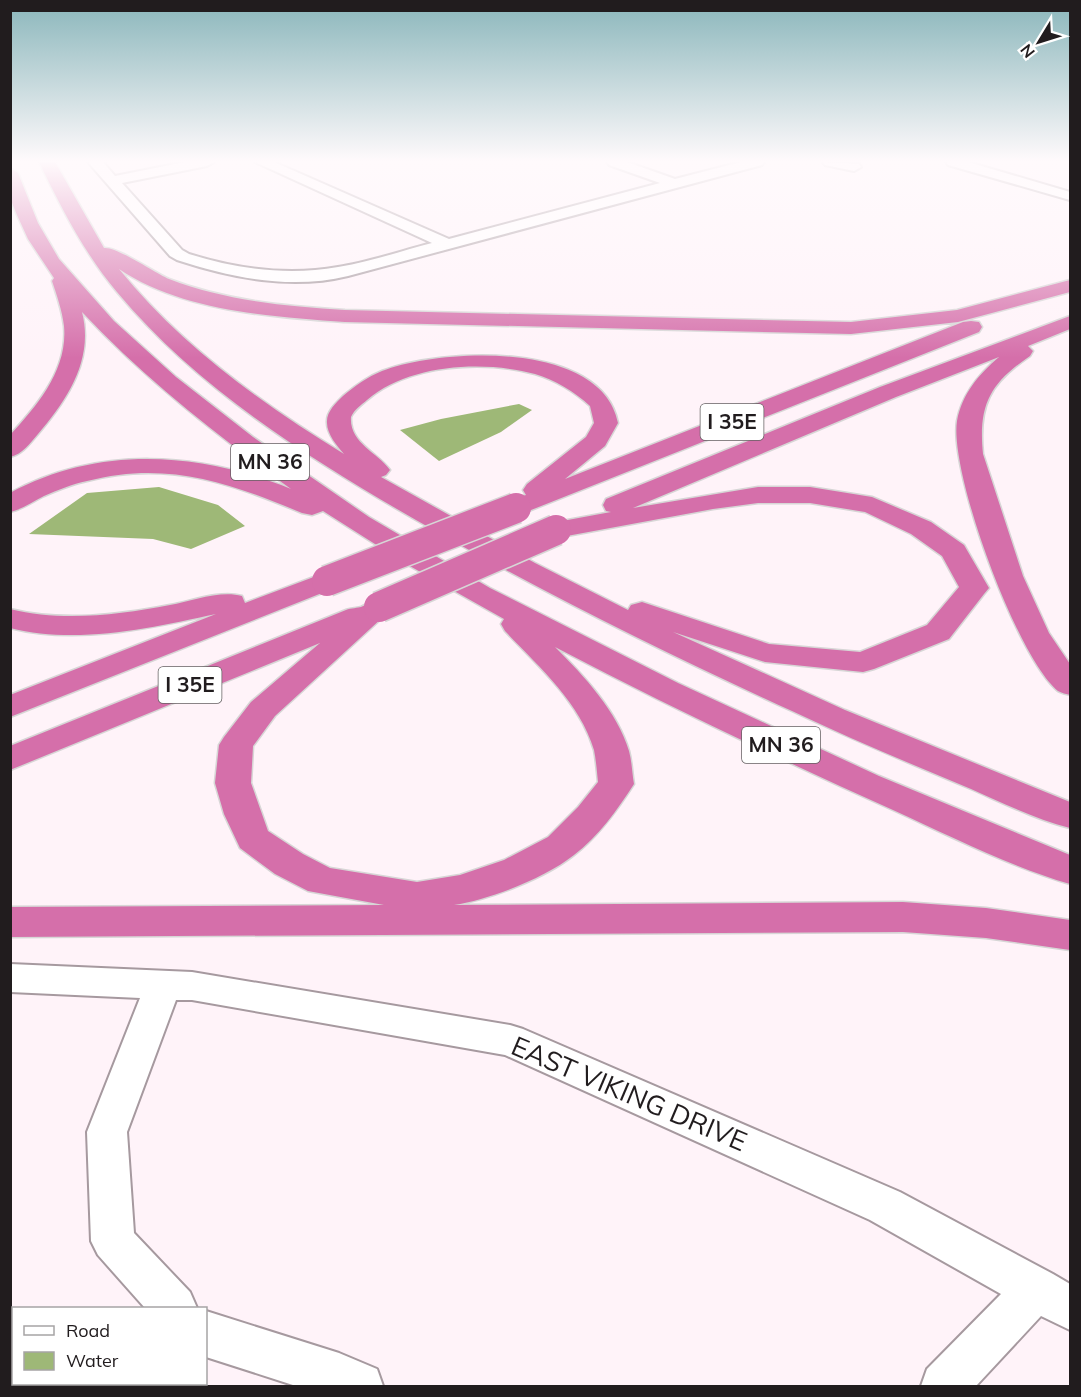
<svg xmlns="http://www.w3.org/2000/svg" width="1081" height="1397" font-family="Mulish,sans-serif">
	<style>
		.water { fill: #9eb877 }
		.lines { fill: none; stroke-linecap: round; stroke-linejoin: round }
		.minor-casing { stroke: #a6999f; stroke-width: 4 }
		.highway-casing { stroke: #d7d6d6; stroke-width: 3 }
		.minor { fill: #fff; fill-rule: evenodd }
		.highway { fill: #d56faa; fill-rule: evenodd }
		.highway-bridge-casing { stroke: #d7d6d6; stroke-width: 33; stroke-linecap: butt }
		.highway-bridge { stroke: #d56faa; stroke-width: 30 }
		.labels { text-anchor: middle; stroke-width: 4.5; stroke-linejoin: round; paint-order: stroke }
		.shield { fill: #fff; stroke: #646062; stroke-width: 1.5 }
		.shield-label { font-size: 21px; font-weight: bold; fill: #211c1e }
		.near-street-label { font-size: 27px; fill: #211c1e; stroke: #fff }
	</style>
	<rect width="100%" height="100%" fill="#fff3f9"/>
	<g class="water">
		<path d="M519,404L532,410L501,432L439,461L400,430L441,419Z"/>
		<path d="M159,487L218,505L245,526L191,549L153,539L29,534L87,493Z"/>
	</g>
	<g class="lines">
		<g class="minor-casing">
			<g id="minor">
				<path d="M88,162H103L115,176L185,162H214L207,166L122,183L182,250L189,254C237,269 288,276 338,267C370,262 401,251 432,243L255,162H274L449,239L660,183L609,165L607,162H627L675,179L741,162H764L762,165L348,276C291,290 232,278 177,260L170,256Z"/>
				<path d="M823,162L859,164L861,167L854,171L825,165Z"/>
				<path d="M946,162H968L1070,192V200L948,165Z"/>
				<path d="M10,964L192,972L510,1025L523,1029L900,1192L1053,1274L1070,1284V1330L1041,1316L976,1386H921L927,1369L1001,1294L870,1220L505,1055L192,1000H176L127,1132L134,1233L190,1292L197,1308H145L98,1255L91,1241L87,1132L140,998L10,992Z"/>
				<path d="M206,1311L339,1353L377,1369L383,1386H296L206,1357Z"/>
			</g>
		</g>
		<g class="highway-casing">
			<g id="highway">
				<path d="M39,162H55L104,248C116,246 155,273 169,279C226,301 286,306 345,310L851,322L957,310L1070,280V292L958,322L851,334L345,322C272,317 181,311 119,269C180,345 262,404 344,454C337,446 327,434 327,423C326,412 336,403 343,396C355,386 367,377 382,371C441,348 602,340 618,423L605,446L565,479L963,322L971,321L979,322L982,327L979,332L516,516L506,514L503,508L506,502L526,495L523,490L527,484L586,437L594,423L590,406C575,392 555,380 535,374C483,360 409,364 367,400C361,405 354,410 351,417C349,443 377,452 390,470L386,475L381,477L535,563L628,610L631,605L642,602L769,644L860,652L927,625L959,587L942,556L911,534L865,512L810,503H758L713,509L556,538L546,536L542,530L546,524L611,512L606,511L603,505L606,499L880,387L1070,316V329L1028,346L1033,351L1030,356C990,383 978,405 983,454L1023,576L1049,633L1070,664V695C1067,694 1061,693 1058,691C1017,658 949,472 957,421C962,394 979,374 999,357L896,397L633,508L758,487H810L872,497L931,522L964,545L989,588L984,594L949,639L874,669L863,672L765,662L673,632L845,710L1070,802V828C1037,820 1003,803 971,789C911,764 851,739 792,711C664,653 538,590 416,520C308,458 197,388 117,292C84,253 61,207 39,162Z"/>
				<path d="M10,168L18,173L38,223L59,259L114,321L176,377L253,437L369,517L490,588L678,683L879,776L1070,855V884C1009,866 950,836 893,810C779,759 666,705 555,647C584,676 617,711 629,751C632,762 632,773 634,784C618,809 598,837 574,855C545,878 491,899 454,905L903,902L986,908L1070,920V950L986,938L903,932L10,937V907L384,905L308,891L275,874L240,848L224,814L215,783L219,745L224,737L251,702L320,643L10,770V746L346,610C351,608 358,608 361,607C375,601 371,596 390,601L394,607L275,716L253,746L251,783L268,831L303,854L330,868L417,882L460,875L504,860L548,837L578,807L598,782C597,772 596,760 594,750C580,702 538,666 505,631L501,624L504,619L408,565L323,511L312,515L302,513C230,483 167,460 87,481C72,484 58,490 44,496C32,502 23,509 10,512V493C99,445 200,452 291,489C217,435 145,379 82,312C94,359 68,399 38,434C30,443 23,454 10,457V435C38,405 68,369 64,326C62,310 57,296 52,281L54,278L28,239L17,215L10,198Z"/>
				<path d="M327,572L337,575L342,581L337,587L10,717V695L216,614C151,628 77,645 10,628V609C62,622 118,615 170,605C192,601 220,590 242,596L245,603Z"/>
			</g>
		</g>
		<use href="#minor" class="minor"/>
		<use href="#highway" class="highway"/>
		<g class="highway-bridge-casing">
			<g id="highway-bridge">
				<path d="M327,581L516,508"/>
				<path d="M379,607L556,530"/>
			</g>
		</g>
		<use href="#highway-bridge" class="highway-bridge"/>
	</g>
	<linearGradient id="sky" x2="0" y2="1"><stop stop-color="#8ab6bb"/><stop offset="0.45" stop-color="#fffafc"/><stop offset="1" stop-color="#fffafc" stop-opacity="0"/></linearGradient>
	<rect width="1081" height="358" fill="url(#sky)"/>
	<g class="labels">
		<g class="shield">
			<rect x="700.5" y="404" width="63" height="36" rx="4.5"/>
			<rect x="231" y="444" width="78" height="36" rx="4.5"/>
			<rect x="158.5" y="667" width="63" height="36" rx="4.5"/>
			<rect x="742" y="727" width="78" height="36" rx="4.5"/>
		</g>
		<g class="shield-label">
			<text x="732" y="429">I 35E</text>
			<text x="270" y="469">MN 36</text>
			<text x="190" y="692">I 35E</text>
			<text x="781" y="752">MN 36</text>
		</g>
		<g class="near-street-label">
			<text transform="translate(629 1094) rotate(23)" y="9">EAST VIKING DRIVE</text>
		</g>
	</g>
	<rect width="1081" height="1397" fill="none" stroke="#211c1e" stroke-width="24"/>
	<rect x="12" y="1307" width="195" height="78" fill="#ffffff" stroke="#a6a4a5" stroke-width="1.5"/>
	<rect x="24" y="1326" width="30" height="9" fill="#ffffff" stroke="#a6a4a5" stroke-width="1.5"/>
	<text x="66" y="1337" font-size="18" fill="#211c1e">Road</text>
	<rect x="24" y="1352" width="30" height="18" fill="#9eb877" stroke="#a6a4a5" stroke-width="1.5"/>
	<text x="66" y="1367" font-size="18" fill="#211c1e">Water</text>
	<g transform="translate(1039 42) rotate(232)" stroke="#ffffff" stroke-width="4.5" paint-order="stroke">
	<path d="M0-4.5L10 22L0 15L-10 22Z" fill="#211c1e"/>
	<text y="-9" font-size="16" font-weight="bold" text-anchor="middle" fill="#211c1e">N</text>
	</g>
</svg>
